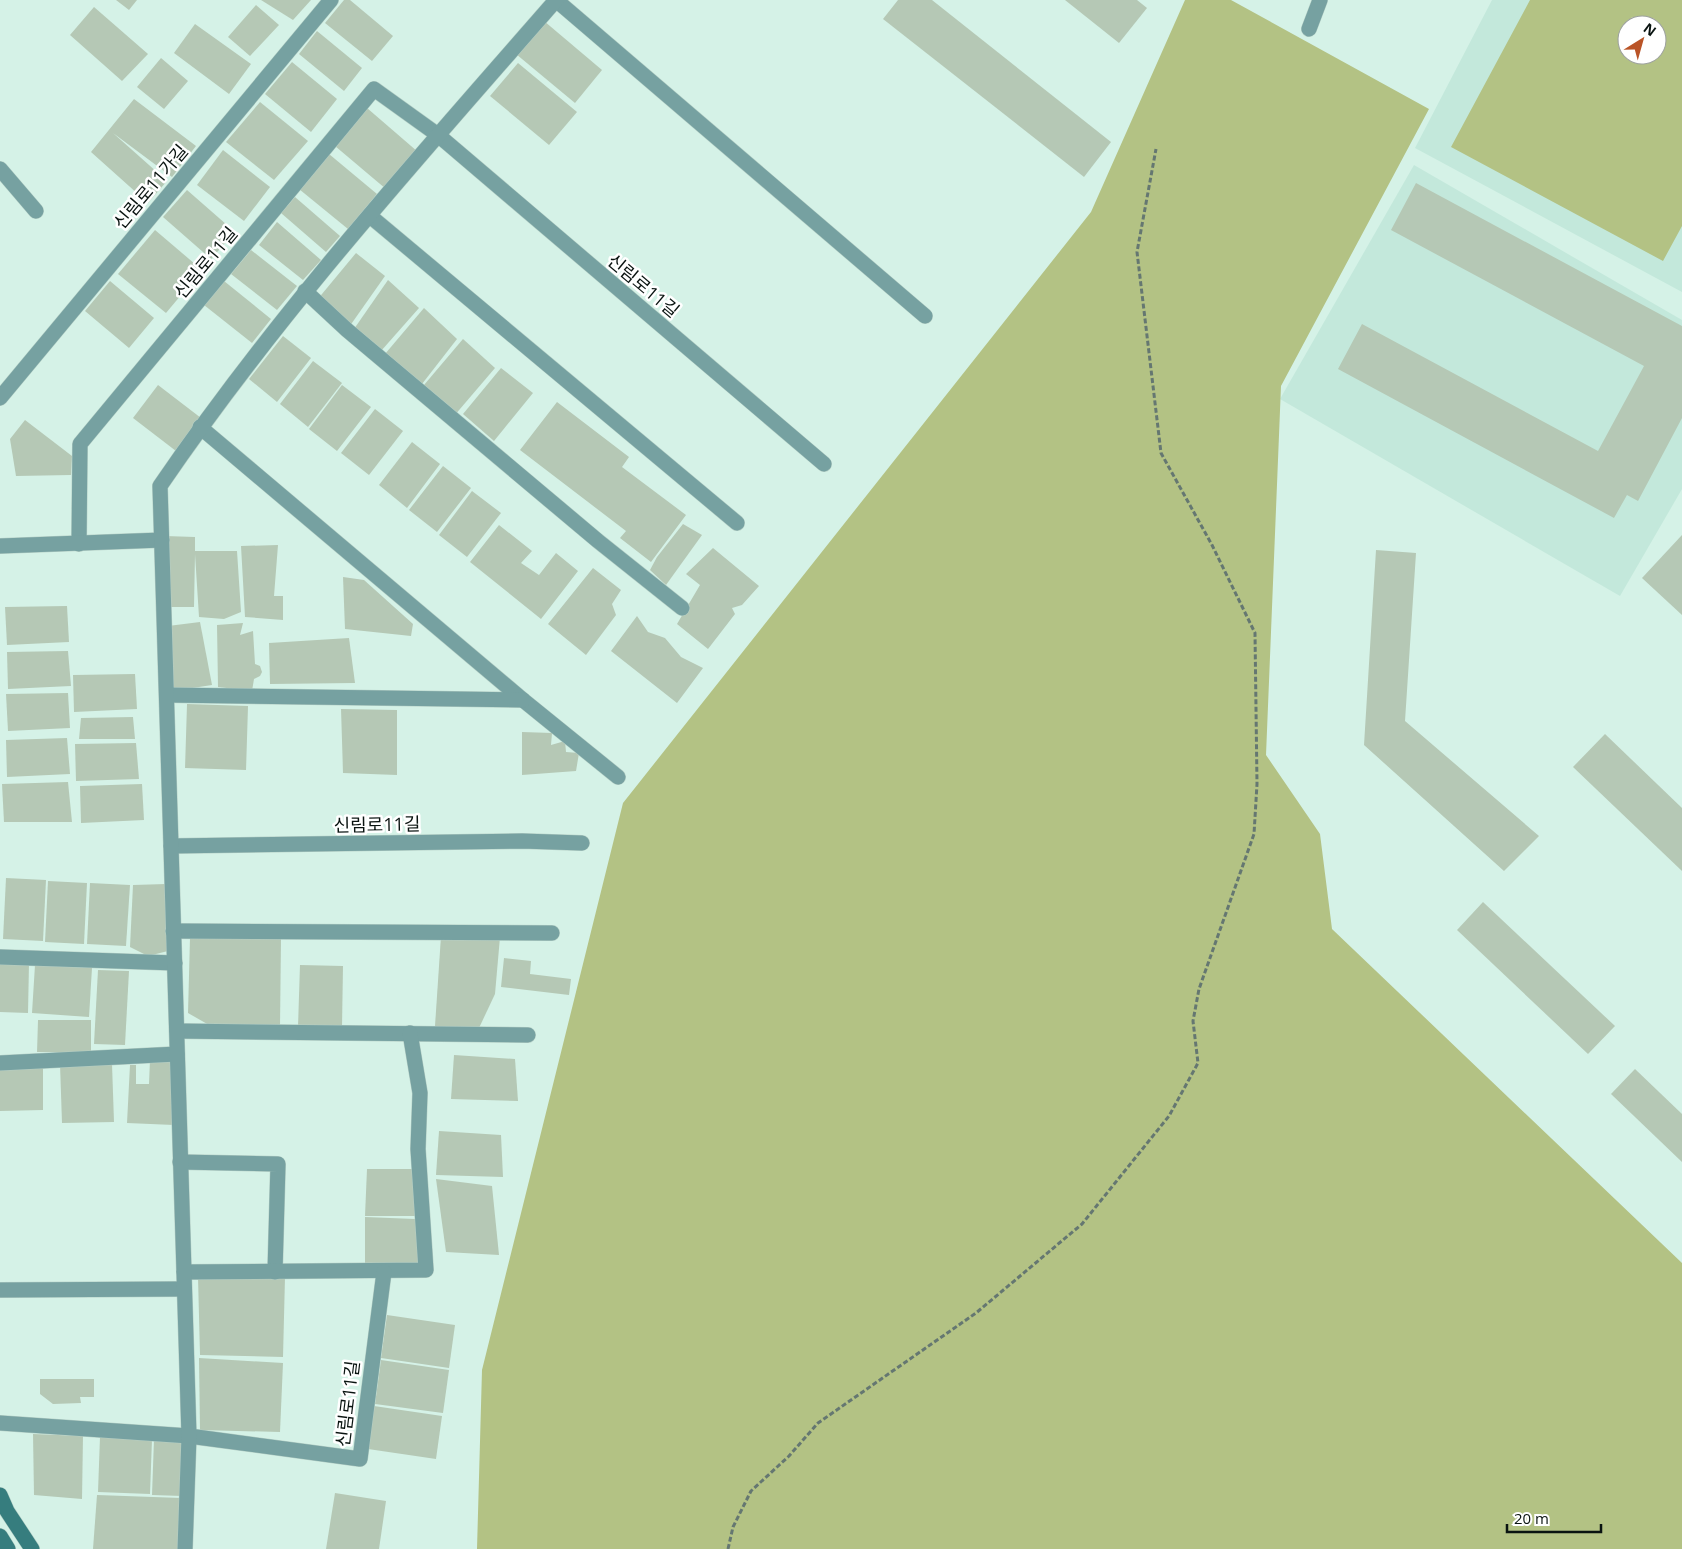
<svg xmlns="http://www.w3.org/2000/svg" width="1682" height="1549" font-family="'Open Sans','Noto Sans KR',sans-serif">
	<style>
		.built { fill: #c3e8db; fill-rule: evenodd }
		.green { fill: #b3c284; fill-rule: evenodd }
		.building { fill: #b5c8b5 }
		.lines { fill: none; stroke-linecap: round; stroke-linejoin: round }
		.lane-casing { stroke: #b4cec5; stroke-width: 16 }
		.street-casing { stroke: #b4cec5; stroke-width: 16 }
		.secondary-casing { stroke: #b4cec5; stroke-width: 16 }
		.path { stroke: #657771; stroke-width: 3; stroke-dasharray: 5 2.5; stroke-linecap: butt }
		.lane { stroke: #76a1a1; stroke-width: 15 }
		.street { stroke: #76a1a1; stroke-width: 15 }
		.secondary { stroke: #367d7e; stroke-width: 15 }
		.labels { text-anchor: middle; stroke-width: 5; stroke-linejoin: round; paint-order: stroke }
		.street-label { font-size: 18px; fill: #091310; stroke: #fff }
	</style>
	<rect width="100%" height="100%" fill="#d5f2e7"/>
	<g class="built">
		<path d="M1492,0H1682V292L1415,148ZM1627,25H1657V55H1627Z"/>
		<path d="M1414,165L1682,320V489L1620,596L1280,399Z"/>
	</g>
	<g class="green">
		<path d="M1185,0H1231L1429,109L1281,386L1266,755L1320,834L1332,929L1682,1263V1549H477L482,1370L623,803L1091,212Z"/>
		<path d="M1530,0H1682V226L1663,261L1451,147ZM1627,25H1657V55H1627Z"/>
	</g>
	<g class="building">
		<path d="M116,0H137L129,10Z"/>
		<path d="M261,0H311L293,20Z"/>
		<path d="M344,0H350L393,36L372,61L325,23Z"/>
		<path d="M898,0H932L1111,142L1084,177L883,19Z"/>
		<path d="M1065,0H1137L1147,8L1119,43Z"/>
		<path d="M256,5L279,25L250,56L228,37Z"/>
		<path d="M94,7L148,54L122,81L70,35Z"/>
		<path d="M544,21L602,70L575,103L516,54Z"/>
		<path d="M195,24L251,64L229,94L174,53Z"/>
		<path d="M317,31L362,68L344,91L299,54Z"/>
		<path d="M161,58L188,81L164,109L137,87Z"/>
		<path d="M292,62L337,99L311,132L265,94Z"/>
		<path d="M518,63L577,112L549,145L490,96Z"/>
		<path d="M134,99L196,146L172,177L113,133L167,181L148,203L91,152Z"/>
		<path d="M260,102L308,141L274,180L226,142Z"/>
		<path d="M367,108L418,152L386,189L335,146Z"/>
		<path d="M223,150L270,187L244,221L197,185Z"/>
		<path d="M329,154L377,194L348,229L299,189Z"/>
		<path d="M1416,183L1682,326V418L1638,501L1627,495L1614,518L1338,369L1362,324L1598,451L1644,366L1391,230Z"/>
		<path d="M187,190L235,232L211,259L163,217Z"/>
		<path d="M295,197L340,236L326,252L281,213Z"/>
		<path d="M277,222L321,260L303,280L259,245Z"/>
		<path d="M155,230L202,270L166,313L118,274Z"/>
		<path d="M251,250L297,286L277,310L231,274Z"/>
		<path d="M356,253L385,276L347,330L317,300Z"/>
		<path d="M388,280L419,308L381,351L354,329Z"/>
		<path d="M110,281L154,318L129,348L85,311Z"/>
		<path d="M224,281L271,319L252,343L204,305Z"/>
		<path d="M424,308L457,339L422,384L385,354Z"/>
		<path d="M283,336L311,358L277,402L249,379Z"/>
		<path d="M463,339L495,368L454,416L424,385Z"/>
		<path d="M313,361L342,383L308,427L280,404Z"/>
		<path d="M501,368L533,393L494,441L463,414Z"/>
		<path d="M158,385L201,418L176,451L133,418Z"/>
		<path d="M342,385L371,407L337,451L309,429Z"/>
		<path d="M557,402L629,457L622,467L686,515L651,562L620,538L626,531L520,450Z"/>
		<path d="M375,409L403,431L369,475L341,453Z"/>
		<path d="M25,420L72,456L71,475L16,476L10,439Z"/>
		<path d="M412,442L440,464L407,508L379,485Z"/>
		<path d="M443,466L471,488L437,532L409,510Z"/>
		<path d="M472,491L501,513L467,557L439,535Z"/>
		<path d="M683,524L702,535L666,585L650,570L657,557Z"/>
		<path d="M499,525L532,551L521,563L539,575L556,553L578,571L541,619L470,562Z"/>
		<path d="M1682,535V615L1642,578Z"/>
		<path d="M165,536L195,537V551H237L241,612L224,619L199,617L195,554L194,607H169Z"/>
		<path d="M278,545L274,596H283V620L245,617L241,546Z"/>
		<path d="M713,548L759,586L742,605L732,608L735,614L708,649L677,624L700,585L686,574Z"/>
		<path d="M1376,550L1416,553L1405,721L1539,836L1504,871L1364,745Z"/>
		<path d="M593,568L621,590L612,604L616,615L586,655L548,624Z"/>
		<path d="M343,577L364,580L413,624L411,636L345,629Z"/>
		<path d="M67,606L69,642L7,645L5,607Z"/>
		<path d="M637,616L648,632L665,638L681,657L703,668L677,703L611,651Z"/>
		<path d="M200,622L212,685L173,691L168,626Z"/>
		<path d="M243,623L240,635L253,631L255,664L260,666L262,672L260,676L254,679L252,691L218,687L217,625Z"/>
		<path d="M349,638L355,683L270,684L269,643Z"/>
		<path d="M68,651L71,686L8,689L7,652Z"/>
		<path d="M135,674L137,709L74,712L73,675Z"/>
		<path d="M68,693L70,728L8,731L6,694Z"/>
		<path d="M187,704L248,706L246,770L185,768Z"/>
		<path d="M341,709L397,710V775L343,773Z"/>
		<path d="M133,717L135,739H79L81,718Z"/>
		<path d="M522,732L552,733L551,745L565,741L566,752L579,753L576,771L522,775Z"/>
		<path d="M1605,734L1682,808V871L1573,767Z"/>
		<path d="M67,738L70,774L7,777L6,740Z"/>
		<path d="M136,743L139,779L76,781L75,744Z"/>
		<path d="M68,782L72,822H4L2,784Z"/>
		<path d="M142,784L144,820L81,823L80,786Z"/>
		<path d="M6,878L46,880L43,941L3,939Z"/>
		<path d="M48,881L87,883L84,944L45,942Z"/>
		<path d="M90,883L130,885L126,946L87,944Z"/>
		<path d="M166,884L168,951L148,956L130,947L133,885Z"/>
		<path d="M1483,902L1615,1026L1588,1054L1457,930Z"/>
		<path d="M441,936L500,937L495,994L479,1028L435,1026Z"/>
		<path d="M190,938H281L280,1027L209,1025L188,1013Z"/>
		<path d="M504,958L531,961L530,974L571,979L569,995L501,987Z"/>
		<path d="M0,962L29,963L28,1013L0,1012Z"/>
		<path d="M35,965L92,968L89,1017L32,1013Z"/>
		<path d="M300,965L343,966L342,1027H298Z"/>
		<path d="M98,970L129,971L125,1045L94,1044Z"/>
		<path d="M38,1020H91V1052H37Z"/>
		<path d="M454,1055L515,1059L518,1101L451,1099Z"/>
		<path d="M150,1060H173L174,1125L127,1123L130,1065H136V1084H149Z"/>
		<path d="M60,1064H112L114,1122L62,1123Z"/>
		<path d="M43,1065V1110L0,1111V1067Z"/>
		<path d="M1635,1069L1682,1114V1162L1611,1094Z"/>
		<path d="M439,1131L501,1135L503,1177L436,1175Z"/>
		<path d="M367,1169H412L415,1216H365Z"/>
		<path d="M436,1179L492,1186L499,1255L446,1252Z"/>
		<path d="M365,1217L415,1219L419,1265L365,1264Z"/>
		<path d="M198,1277H285L283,1357L200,1355Z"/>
		<path d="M387,1315L455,1325L449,1368L381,1358Z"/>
		<path d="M199,1358L283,1363L280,1432L200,1430Z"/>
		<path d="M381,1360L449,1370L443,1413L375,1404Z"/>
		<path d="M40,1379H94V1397H80L81,1403L53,1404L40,1394Z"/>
		<path d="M374,1406L442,1416L436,1459L368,1449Z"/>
		<path d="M33,1434L83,1436L82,1499L34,1495Z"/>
		<path d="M100,1437L152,1439L150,1494L98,1492Z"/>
		<path d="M154,1439L184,1441L182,1496L152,1495Z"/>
		<path d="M335,1493L386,1501L379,1549H326Z"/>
		<path d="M97,1495L181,1498L180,1549H93Z"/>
	</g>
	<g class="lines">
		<g class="lane-casing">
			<g id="lane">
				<path d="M556,0L925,316"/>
				<path d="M438,135L824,464"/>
				<path d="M0,169L36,211"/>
				<path d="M370,216L737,523"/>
				<path d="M305,291L347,330L598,541L682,608"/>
			</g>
		</g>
		<g class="street-casing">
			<g id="street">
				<path d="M1309,29L1320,0"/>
				<path d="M0,398L331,0"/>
				<path d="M200,427L523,700L618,777"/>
				<path d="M79,544L80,444L374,89L438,135"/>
				<path d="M0,546L162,540"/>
				<path d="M167,695L523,700"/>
				<path d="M171,846L522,841L582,843"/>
				<path d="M173,931L552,933"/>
				<path d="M0,957L175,963"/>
				<path d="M177,1031L528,1035"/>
				<path d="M0,1063L177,1054"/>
				<path d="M180,1162L278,1164L275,1272"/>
				<path d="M184,1272L426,1270L418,1149L420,1093L410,1033"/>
				<path d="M0,1290L184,1289"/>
				<path d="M0,1423L189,1436L360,1459L384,1272"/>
				<path d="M185,1549L189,1436L160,486C278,313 419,157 556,0"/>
			</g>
		</g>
		<g class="secondary-casing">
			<g id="secondary">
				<path d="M0,1495L7,1511L32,1549"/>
				<path d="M0,1536L8,1549"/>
			</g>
		</g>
		<path class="path" d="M728,1549L733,1527L751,1491L789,1456L818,1423L976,1313L1082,1224L1169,1116L1198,1063L1193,1021L1199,989L1254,834L1257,784L1255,633L1212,545L1161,453L1137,252L1156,149"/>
		<use href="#lane" class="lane"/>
		<use href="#street" class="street"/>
		<use href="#secondary" class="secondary"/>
	</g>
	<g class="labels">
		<g class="street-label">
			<text transform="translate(151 187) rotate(-50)" y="6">신림로11가길</text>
			<text transform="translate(206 263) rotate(-50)" y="6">신림로11길</text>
			<text transform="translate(643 286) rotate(40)" y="6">신림로11길</text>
			<text transform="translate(377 825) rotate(-1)" y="6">신림로11길</text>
			<text transform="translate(348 1404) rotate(-83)" y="6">신림로11길</text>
		</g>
	</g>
	<g transform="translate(1642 40) rotate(37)"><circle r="24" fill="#ffffff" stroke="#9da19f"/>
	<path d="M0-4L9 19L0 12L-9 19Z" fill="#ba5427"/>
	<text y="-8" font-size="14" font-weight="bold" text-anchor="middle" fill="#091310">N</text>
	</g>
	<path d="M1507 1524v8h94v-8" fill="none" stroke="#091310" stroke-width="2.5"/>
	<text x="1514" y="1524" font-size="15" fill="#091310" stroke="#ffffff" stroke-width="4" paint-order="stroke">20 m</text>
</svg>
